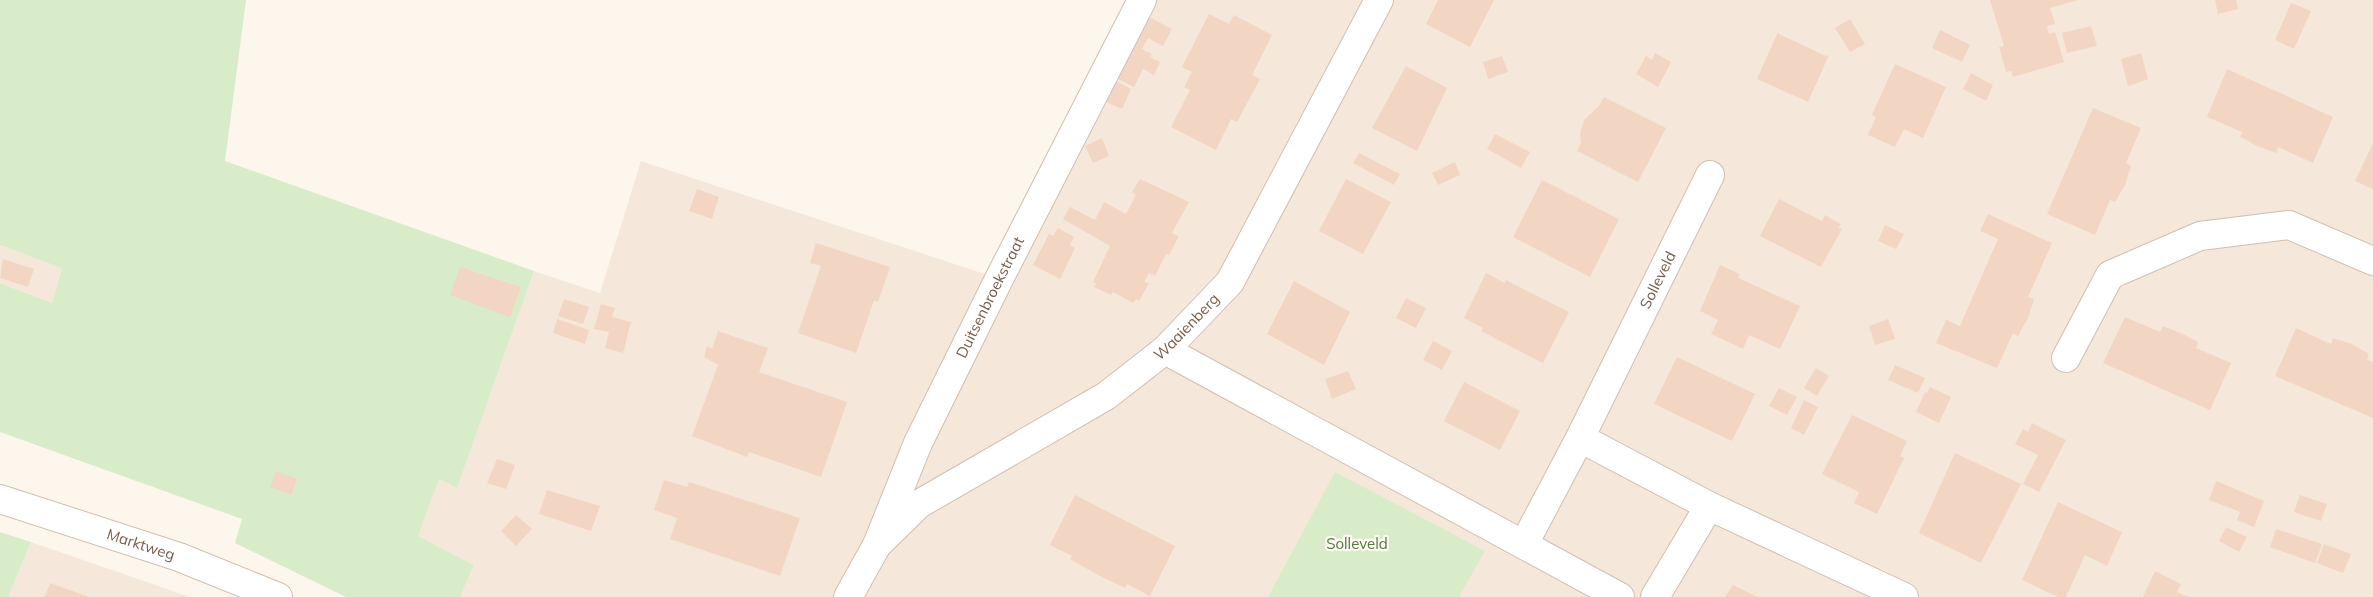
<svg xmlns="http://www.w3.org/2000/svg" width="2373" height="597" font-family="Mulish,sans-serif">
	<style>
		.residential { fill: #f5e8da }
		.green { fill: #d8ecc9 }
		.building { fill: #f3d5c3 }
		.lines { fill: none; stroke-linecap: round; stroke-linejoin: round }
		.minor-casing { stroke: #d1beb0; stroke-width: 30 }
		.minor { stroke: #fff; stroke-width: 28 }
		.labels { text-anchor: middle; stroke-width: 4.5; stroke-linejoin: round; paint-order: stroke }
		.street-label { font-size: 15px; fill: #7a5c4d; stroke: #fffaf3 }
		.park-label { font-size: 15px; fill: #537a41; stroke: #fffaf3 }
	</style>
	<rect width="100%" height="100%" fill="#fdf6ec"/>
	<g class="residential">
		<path d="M1142,0H2373V597H460L474,565L418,536L439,478L457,488L534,271L600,293L641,161L988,275Z"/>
		<path d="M0,245L62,267L52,303L0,283Z"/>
		<path d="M31,542L190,597H8Z"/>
	</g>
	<g class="green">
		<path d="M0,0H246L225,161L534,271L457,488L439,479L418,536L474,565L460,597H346L235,543L242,519L0,432V283L52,303L62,268L0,245Z"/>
		<path d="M1335,472L1485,551L1459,597H1268Z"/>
		<path d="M0,532L31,542L8,597H0Z"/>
	</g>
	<g class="building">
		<path d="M1438,0H1494L1470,47L1426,24Z"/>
		<path d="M1990,0H2078L2050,8L2055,24L2047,26L2049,34L2055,32L2064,62L2013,77L2011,71L2006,72L1999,47L2004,46Z"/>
		<path d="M2215,0H2236L2238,9L2218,14Z"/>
		<path d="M2291,3L2311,11L2294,49L2275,40Z"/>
		<path d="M1209,14L1229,24L1234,15L1272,35L1252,75L1260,79L1237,122L1231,119L1216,150L1171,127L1190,90L1184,87L1192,72L1182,67Z"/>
		<path d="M1147,16L1172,29L1163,46L1148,38L1142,49L1152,54L1150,57L1160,62L1154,75L1143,69L1134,87L1114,77Z"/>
		<path d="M1850,19L1865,44L1850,52L1835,28Z"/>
		<path d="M2091,26L2097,46L2067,53L2062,33Z"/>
		<path d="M1940,30L1970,45L1962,62L1932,48Z"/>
		<path d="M1778,32L1779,34L1826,56L1829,55L1808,102L1757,79Z"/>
		<path d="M1655,53L1671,62L1658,87L1636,74L1646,56L1652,60Z"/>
		<path d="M2141,53L2148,79L2128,86L2121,59Z"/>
		<path d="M1502,56L1508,72L1488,79L1483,62Z"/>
		<path d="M1895,64L1946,87L1923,138L1904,129L1895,147L1868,135L1876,117L1872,115Z"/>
		<path d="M1406,66L1447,88L1417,151L1372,128Z"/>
		<path d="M2227,69L2333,117L2313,163L2278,147L2276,153L2257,146L2240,137L2242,132L2207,117Z"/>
		<path d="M1971,73L1993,85L1986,101L1963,89Z"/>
		<path d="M1116,81L1131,89L1122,109L1106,102Z"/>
		<path d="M1604,97L1666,128L1638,182L1577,151L1581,143L1580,133L1584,120L1599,106Z"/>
		<path d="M2093,108L2141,128L2126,163L2131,166L2125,185L2115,202L2110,200L2095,235L2047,214Z"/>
		<path d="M1495,134L1530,152L1521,168L1487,149Z"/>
		<path d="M1102,138L1109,156L1093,163L1085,146Z"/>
		<path d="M2373,143V189L2355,181Z"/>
		<path d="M1359,153L1400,174L1394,185L1353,163Z"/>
		<path d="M1455,162L1460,175L1438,185L1432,173Z"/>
		<path d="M1140,179L1189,202L1172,233L1179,236L1169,255L1166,254L1155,276L1149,273L1144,282L1149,283L1139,301L1136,299L1133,303L1113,292L1111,295L1094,287L1096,283L1093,282L1110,246L1063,219L1070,207L1095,220L1104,202L1126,214L1136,195L1132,192Z"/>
		<path d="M1346,179L1391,202L1363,254L1319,231Z"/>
		<path d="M1542,180L1619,219L1590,277L1513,237Z"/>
		<path d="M697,189L719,197L712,219L689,211Z"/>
		<path d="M1779,199L1822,221L1825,215L1841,224L1838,228L1842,229L1821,267L1760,236Z"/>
		<path d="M1988,214L2052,243L2028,297L2034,299L2028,318L2018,336L2013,333L1997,368L1936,343L1946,320L1960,326L1997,241L1998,239L1980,231Z"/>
		<path d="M1885,225L1904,234L1896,249L1878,241Z"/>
		<path d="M1058,228L1074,237L1070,245L1075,248L1060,279L1033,265L1049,234L1053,236Z"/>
		<path d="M816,243L890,267L878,302L874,300L856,353L798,333L821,266L810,263Z"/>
		<path d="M3,259L34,269L28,287L0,278Z"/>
		<path d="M1720,265L1740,274L1738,278L1800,306L1780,349L1749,335L1743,349L1711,334L1718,320L1700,311Z"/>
		<path d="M460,267L521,287L510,317L450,295Z"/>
		<path d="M1486,273L1505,283L1506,280L1569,312L1543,363L1481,331L1483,328L1464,318Z"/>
		<path d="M1294,281L1350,312L1324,365L1267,334Z"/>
		<path d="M1406,298L1426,308L1416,328L1396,318Z"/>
		<path d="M564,299L589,307L583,324L558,316Z"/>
		<path d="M601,304L615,308L612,317L631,322L623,353L605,348L609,332L594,329Z"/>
		<path d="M2125,317L2160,332L2163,326L2183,334L2198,342L2196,348L2231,363L2210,410L2103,363Z"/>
		<path d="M557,319L589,330L585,344L553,333Z"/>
		<path d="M1888,319L1895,339L1875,345L1869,326Z"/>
		<path d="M2296,328L2331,344L2333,338L2352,344L2369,354L2367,360L2373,362V418L2275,376Z"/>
		<path d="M718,331L768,348L759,372L847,402L821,477L749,452L747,457L692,436L718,365L704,357L707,346L712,349Z"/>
		<path d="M1433,341L1452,351L1442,370L1423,360Z"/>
		<path d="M1677,357L1755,394L1732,441L1654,404Z"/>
		<path d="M1895,365L1925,378L1918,393L1888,380Z"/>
		<path d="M1816,368L1829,376L1817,396L1804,388Z"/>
		<path d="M1348,371L1356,389L1332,399L1325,379Z"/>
		<path d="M1464,382L1520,411L1500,450L1444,421Z"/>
		<path d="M1930,387L1951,397L1939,423L1916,412L1925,392L1927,393Z"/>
		<path d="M1779,388L1797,397L1787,415L1769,406Z"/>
		<path d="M1804,400L1818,407L1804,435L1791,428Z"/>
		<path d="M1852,415L1907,441L1900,456L1904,458L1877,514L1854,503L1859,492L1822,474Z"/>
		<path d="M2032,423L2066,440L2039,492L2023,484L2038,455L2015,444L2023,429L2028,432Z"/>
		<path d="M1955,453L2021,484L1981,563L1919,533Z"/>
		<path d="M497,459L515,465L506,489L487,483Z"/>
		<path d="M276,471L297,479L291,495L270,487Z"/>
		<path d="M664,480L687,487L689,482L800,518L780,576L670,539L677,518L654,510Z"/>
		<path d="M2216,481L2264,501L2254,527L2237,520L2240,512L2209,500Z"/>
		<path d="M547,490L600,506L591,531L539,514Z"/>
		<path d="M1075,495L1175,546L1150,596L1127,584L1125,588L1098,575L1070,559L1072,556L1050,545Z"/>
		<path d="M2300,495L2327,504L2321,521L2294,512Z"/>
		<path d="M2058,502L2122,532L2107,566L2085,555L2066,597H2058L2022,580Z"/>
		<path d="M516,515L532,529L516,546L501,531Z"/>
		<path d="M2226,527L2247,537L2239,552L2219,541Z"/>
		<path d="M2276,529L2322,544L2315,563L2270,547Z"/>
		<path d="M2324,544L2351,554L2343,573L2317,563Z"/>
		<path d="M2155,571L2181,584L2177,592L2189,597H2143Z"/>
		<path d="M50,583L89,597H45Z"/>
		<path d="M1733,585L1758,597H1725Z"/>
	</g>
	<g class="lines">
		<g class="minor-casing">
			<g id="minor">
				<path d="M1165,350L1620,597"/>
				<path d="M2066,358L2110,275L2200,236L2289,225L2373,261"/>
				<path d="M1580,438L1709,506L1904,597"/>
				<path id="s1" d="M0,499L179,557L278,597"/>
				<path id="s2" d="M1524,544L1580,438L1710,175"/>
				<path id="s3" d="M877,545L919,504L1106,396L1165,350L1230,282L1379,0"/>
				<path id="s4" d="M848,597L877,545L918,443L999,279L1142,0"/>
				<path d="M1655,597L1709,506"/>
			</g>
		</g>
		<use href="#minor" class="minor"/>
	</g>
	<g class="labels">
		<g class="street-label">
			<text dy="5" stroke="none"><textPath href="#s2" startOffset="296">Solleveld</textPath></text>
			<text dy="5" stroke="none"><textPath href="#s4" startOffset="332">Duitsenbroekstraat</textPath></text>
			<text dy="5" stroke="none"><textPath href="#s3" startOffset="381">Waaienberg</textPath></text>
			<text dy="5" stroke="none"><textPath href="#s1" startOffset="148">Marktweg</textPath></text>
		</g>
		<g class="park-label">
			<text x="1357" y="549">Solleveld</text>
		</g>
	</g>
</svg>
